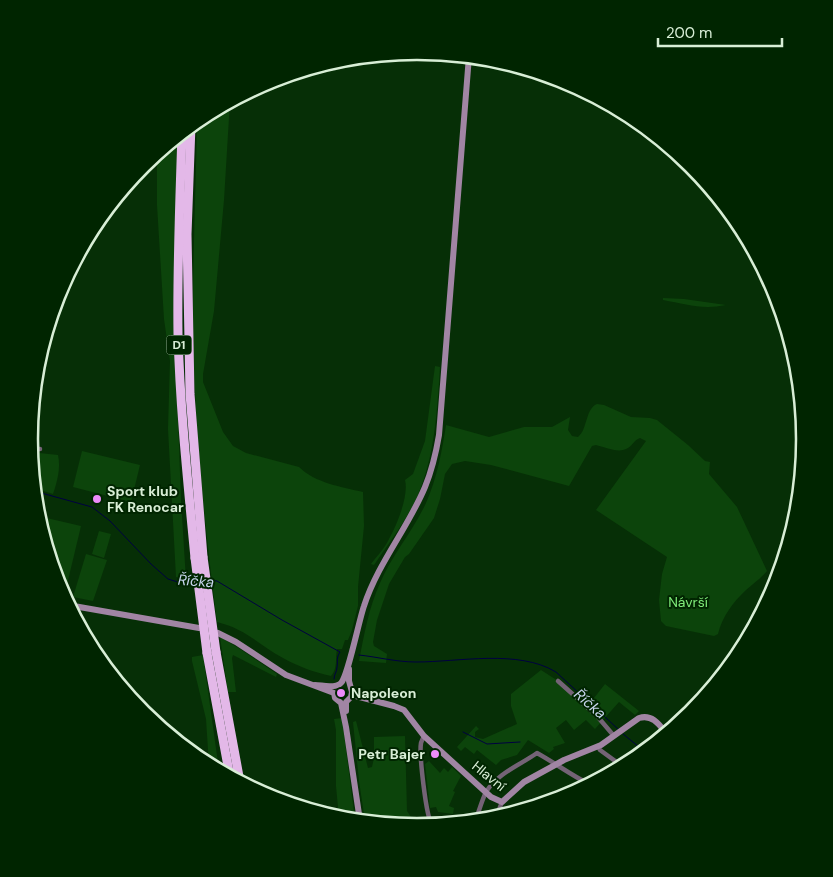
<svg xmlns="http://www.w3.org/2000/svg" width="833" height="877" font-family="'DM Sans',sans-serif">
	<style>
		.green { fill: #0c440b }
		.lines { fill: none; stroke-linecap: round; stroke-linejoin: round }
		.stream { stroke: #000041; stroke-width: 1 }
		.street { stroke: #746376; stroke-width: 4.5 }
		.secondary { stroke: #a185a4; stroke-width: 6 }
		.highway { stroke: #e3b8e8; stroke-width: 9 }
		.highway-bridge { stroke: #e3b8e8; stroke-width: 9 }
		.poi-dot { fill: #ed8cfa; stroke: #002500; stroke-width: 2 }
		.labels { text-anchor: middle; stroke-width: 4; stroke-linejoin: round; paint-order: stroke }
		.shield { fill: #002500; stroke: #97b296; stroke-width: 1 }
		.shield-label { font-size: 12px; font-weight: bold; fill: #d8eed6 }
		.poi-label { font-size: 14px; font-weight: bold; fill: #d8eed6; stroke: #002500; text-anchor: start }
		.park-label { font-size: 14px; fill: #7fec79; stroke: #002500 }
		.street-label { font-size: 14px; fill: #d8eed6; stroke: #002500 }
		.water-label { font-size: 15px; font-style: italic; fill: #c7d4ec; stroke: #002500 }
		.rim { fill: none; stroke: #d8eed6; stroke-width: 2.5 }
	</style>
	<rect width="100%" height="100%" fill="#062f06"/>
	<g class="green">
		<path d="M230,101L224,200L214,311L203,374V382L223,432L233,446L246,453L299,467C315,483 342,487 363,492L364,526L358,587V606L352,630L348,640H345L342,649H337C335,659 338,668 331,676C314,672 299,667 283,658C259,645 246,629 217,622C204,520 193,416 193,313C193,248 196,184 197,120Z"/>
		<path d="M178,135L174,313L181,500L186,580L176,577L168,429L170,361L164,319L157,205V152Z"/>
		<path d="M663,298L684,299L726,305C702,310 686,304 663,300Z"/>
		<path d="M435,366L440,367C437,412 435,456 417,497C406,521 389,543 374,565L371,564C377,556 385,548 389,539C397,525 409,495 405,480L413,474L425,441Z"/>
		<path d="M597,404L604,405L631,417L650,418L657,420L688,445L705,461L710,462L709,474L737,507L767,571C761,578 753,584 746,590C733,602 722,617 718,634L714,636L666,626L661,621L659,600L662,574L667,557L596,510L646,441L640,438C634,440 633,445 628,448C619,454 605,447 596,445L592,446L569,486L491,465L465,461L452,464L445,474L440,499L434,518L409,554L405,557L389,584L377,620L373,642L374,646L387,654L386,663L359,661C364,635 369,607 380,583C392,555 413,531 426,503C437,478 442,451 446,425L489,437L524,427H552L570,417L568,430L572,436L578,437C588,429 585,409 597,404Z"/>
		<path d="M82,451L140,465L131,502L73,487Z"/>
		<path d="M30,452L58,455C61,468 57,482 53,494L34,488Z"/>
		<path d="M38,516L81,526L65,593L61,592L58,587L38,519Z"/>
		<path d="M99,531L111,534L104,558L92,554Z"/>
		<path d="M86,554L107,560L93,601L73,597Z"/>
		<path d="M220,637L240,649L277,674L276,677L233,655L232,658L236,692H228Z"/>
		<path d="M203,655L219,770L209,765L206,719L192,661V657Z"/>
		<path d="M541,670L555,679L587,707L605,684L639,711L635,715L619,702L595,729L586,720L574,730L566,720L556,728L565,743L553,747L554,749L549,753L528,740L517,755L501,760L496,765L477,750L474,754L465,747L461,751L457,747L476,726L479,729L475,732V737L483,739L517,724L511,706V694Z"/>
		<path d="M342,718L355,820L339,818L336,786V730L334,719Z"/>
		<path d="M356,721L368,768L372,767L374,758V737L405,736L407,811L417,826L365,821L359,781L353,722Z"/>
		<path d="M429,761L440,773L444,768L448,772L452,767L461,776L453,791L455,792L449,806L454,808L453,814L438,812L436,807L430,808L425,764Z"/>
	</g>
	<g class="lines">
		<g class="stream">
			<path d="M34,491L92,507L110,521L151,564L168,579L181,583H193"/>
			<path d="M209,580L217,581L282,620L340,652C336,658 338,661 337,667C337,672 334,674 334,679"/>
			<path d="M359,655C378,657 396,662 416,662C459,662 518,649 556,672L618,729"/>
			<path d="M463,732L487,744L520,742"/>
			<path d="M623,734L644,751"/>
		</g>
		<g class="street">
			<path d="M30,449H40"/>
			<path d="M558,681L597,716L614,736"/>
			<path d="M424,736C423,738 422,740 421,743C419,754 426,817 432,825"/>
			<path d="M598,746L600,750L622,766"/>
			<path d="M496,817L502,802"/>
			<path d="M476,819C479,811 482,800 486,792C498,773 520,765 537,753C555,763 571,775 589,784"/>
		</g>
		<g class="secondary">
			<path d="M68,605L199,628"/>
			<path d="M218,633L236,642L286,675L334,693L335,698L341,703L346,727L360,821"/>
			<path d="M315,685C322,685 335,689 341,683C348,676 359,620 364,606C378,563 408,528 425,487C432,470 436,453 439,435L469,56"/>
			<path d="M352,695L394,706L404,710L424,736L491,797L502,802L524,782L564,760L601,745L639,718C652,714 659,724 666,733"/>
			<path d="M346,711V702L351,697L352,692L349,681V669"/>
		</g>
		<g class="highway">
			<path d="M191,125L187,234L190,394L203,557"/>
			<path d="M182,132C180,199 177,266 178,334C180,409 188,484 195,558"/>
			<path d="M216,652L240,782"/>
			<path d="M207,653L230,777"/>
		</g>
		<g class="highway-bridge">
			<path d="M203,557L216,652"/>
			<path d="M195,558L207,653"/>
		</g>
	</g>
	<g class="poi-dot">
		<circle cx="97" cy="499" r="5"/>
		<circle cx="341" cy="693" r="5"/>
		<circle cx="435" cy="754" r="5"/>
	</g>
	<g class="labels">
		<rect class="shield" x="166.5" y="335.5" width="25" height="19" rx="4"/>
		<g class="shield-label">
			<text x="179" y="349">D1</text>
		</g>
		<g class="poi-label">
			<text x="107" y="496">Sport klub<tspan x="107" dy="16">FK Renocar</tspan></text>
			<text x="351" y="698">Napoleon</text>
			<text x="425" y="759" text-anchor="end">Petr Bajer</text>
		</g>
		<g class="park-label">
			<text x="688" y="607">Návrší</text>
		</g>
		<g class="street-label">
			<text transform="translate(489 776) rotate(39)" y="5">Hlavní</text>
		</g>
		<g class="water-label">
			<text transform="translate(196 581) rotate(4)" y="5">Říčka</text>
			<text transform="translate(590 704) rotate(41)" y="5">Říčka</text>
		</g>
	</g>
	<path d="M0 0H833V877H0ZM38 439a379 379 0 1 1 758 0a379 379 0 1 1-758 0Z" fill="#002500" fill-rule="evenodd"/>
	<path class="rim" d="M38 439a379 379 0 1 1 758 0a379 379 0 1 1-758 0Z"/>
	<path d="M658 38v8h124v-8" fill="none" stroke="#d8eed6" stroke-width="2.5"/>
	<text x="666" y="38" font-size="15" fill="#d8eed6" stroke="#002500" stroke-width="4" paint-order="stroke">200 m</text>
</svg>
